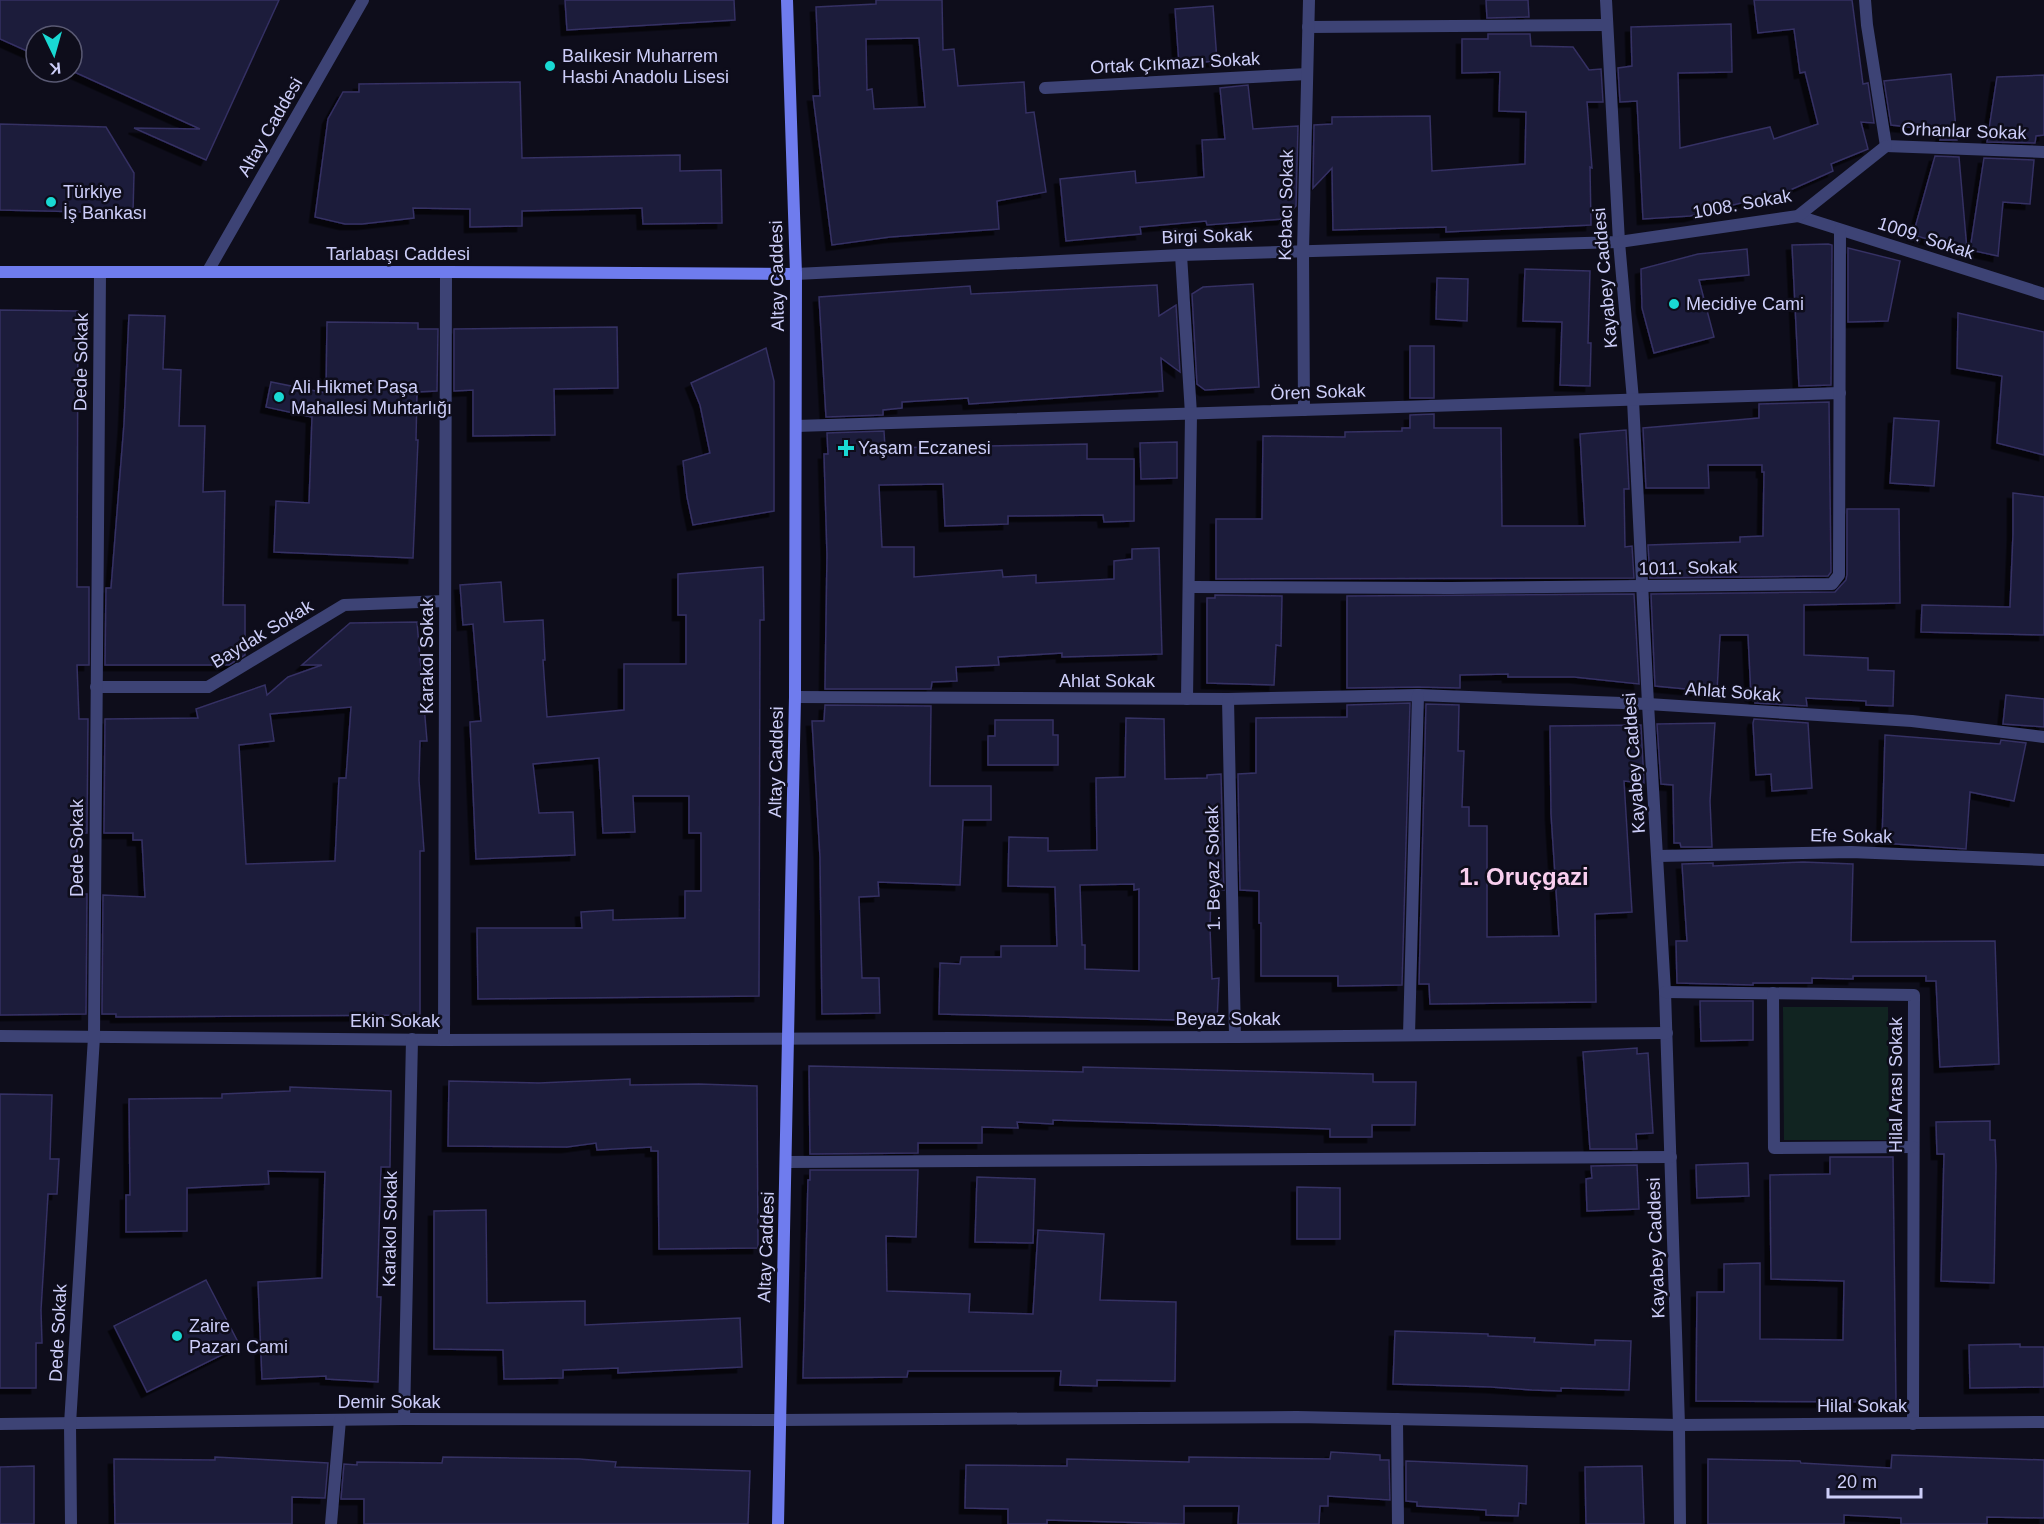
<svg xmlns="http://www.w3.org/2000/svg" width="2044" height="1524" font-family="Helvetica,sans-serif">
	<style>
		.green { fill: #112421 }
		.building { fill: #1e1b3a; stroke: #343063; stroke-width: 1.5; fill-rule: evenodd; filter: url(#shadow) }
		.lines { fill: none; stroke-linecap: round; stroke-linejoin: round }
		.minor { stroke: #3d4375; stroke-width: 12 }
		.secondary { stroke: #6f7cee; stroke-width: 12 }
		.poi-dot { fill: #19d9d3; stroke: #0e0d1b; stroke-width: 2 }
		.labels { text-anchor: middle; stroke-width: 5; stroke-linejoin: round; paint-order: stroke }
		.poi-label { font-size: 18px; fill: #cdcef9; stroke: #0e0d1b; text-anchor: start }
		.street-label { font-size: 18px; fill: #cdcef9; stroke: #0e0d1b }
		.district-label { font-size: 24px; font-weight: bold; fill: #f9cfef; stroke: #0e0d1b }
	</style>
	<defs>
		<filter id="shadow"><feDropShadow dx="-5.5" dy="5.5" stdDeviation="0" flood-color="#0009"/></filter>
	</defs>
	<rect width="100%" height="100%" fill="#0e0d1b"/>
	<path class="green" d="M1783,1007H1888L1889,1140H1784Z"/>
	<g class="building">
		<path d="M0,0H279L206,160L134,128L200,129L72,71V36H36V55L0,39Z"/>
		<path d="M565,0H734L735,20L567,30Z"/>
		<path d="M876,0H942L943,50L954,49L958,86L1024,82L1026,113L1034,112L1046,192L997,201L999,229L890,237L832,245L813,96H820L816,7L876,4ZM919,38L925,107L874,109L872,89L867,90L866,39Z"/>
		<path d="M1486,0H1528L1529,17L1487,18Z"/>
		<path d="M1754,0H1852L1863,84L1868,83L1874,123L1861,122L1868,149L1831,164L1833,171L1788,191L1690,216L1643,219L1637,101L1620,102L1618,68L1632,66L1631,27L1731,24L1732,72L1678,73L1680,148L1770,127L1774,139L1818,124L1805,72L1800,73L1794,29L1758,33Z"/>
		<path d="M1213,6L1217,61L1179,64L1175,9Z"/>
		<path d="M1488,34H1530L1531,46L1573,47L1589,70L1601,69L1603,102H1587L1592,168L1590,167L1591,225L1446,232V227L1333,230L1332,168L1313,188L1314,125L1332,124V117L1430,116L1432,171L1525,164L1526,112L1499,111L1500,72L1462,73V39H1488Z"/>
		<path d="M1951,74L1957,140H1940L1943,131L1891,125L1884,81Z"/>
		<path d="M2044,75V135L2036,136L2035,143L1987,142L1997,77Z"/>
		<path d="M520,82L522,158L680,155V171L721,170L722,223L643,224L642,208L522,211V226L470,227V209L413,208L414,218L362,224H345L315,217L328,119L343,92H359V84Z"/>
		<path d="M1248,85L1253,129L1298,126L1296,206L1283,219L1207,225L1206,221L1140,227L1141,234L1066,241L1060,179L1135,171L1136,183L1204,177L1202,140L1225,139L1220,88Z"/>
		<path d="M0,124L106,127L134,173L133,213L0,210Z"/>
		<path d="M1935,156L1959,157L1967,250L1913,235Z"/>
		<path d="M1984,158L2034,160L2030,204L2003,202L1998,256L1970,250Z"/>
		<path d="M1828,244L1832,245L1831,385L1799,386L1792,245Z"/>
		<path d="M1848,248L1900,261L1888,321L1848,322Z"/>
		<path d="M1747,249L1749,275L1699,280L1714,337L1654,353L1642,308L1641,269L1698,254Z"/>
		<path d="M1525,269L1590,271L1588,343H1591L1590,386L1560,385L1562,322L1523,321Z"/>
		<path d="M1437,278L1468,279L1467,321L1436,319Z"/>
		<path d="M1253,284L1259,387L1205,390L1197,384L1192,294L1203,287Z"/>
		<path d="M1157,285L1159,316L1176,305L1180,372L1161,358L1163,391L969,404L968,398L902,402V408L883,410V415L826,417L819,297L970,286L971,294Z"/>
		<path d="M0,310L78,311L77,587H89V665H77L79,719H88L87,833H77V894H87L86,1014L0,1015Z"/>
		<path d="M1958,313L2044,332V455L1997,443L2002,376L1957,368Z"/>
		<path d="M129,315L165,316L163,369L181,370L179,426H205L203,492L225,491L223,605H245V655L229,665H105L106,588H111L124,424Z"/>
		<path d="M327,322L418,323V329H438L437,391L417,392L416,440H418L413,558L274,552L276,501L309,503L312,417L266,407L271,382L326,393Z"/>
		<path d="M617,327L618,388L554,389L555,435L473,436V390L454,391V329Z"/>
		<rect x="1410" y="346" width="24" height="52"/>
		<path d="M766,348L774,381V511L693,525L687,497L683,461L710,453L700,405L691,383Z"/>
		<path d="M1829,402L1831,572L1828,576L1650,578L1648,545L1740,542V537L1763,536L1764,472H1762V465H1708L1709,488H1646L1643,428L1759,418V404Z"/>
		<path d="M1434,414V428H1501L1502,526H1585L1580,434L1626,430L1629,489H1624L1625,547L1632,546L1634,578L1216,579V519H1262L1263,436L1345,437V432L1402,431V428H1410V415Z"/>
		<path d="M1894,418L1939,421L1934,486L1890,483Z"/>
		<path d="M884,431L885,448L1087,444V459H1134V521L1104,522L1103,515L1008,516V524L945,526L943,484L879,485L882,547H914V577L1002,570L1003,577L1036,575V583L1114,579V561L1132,559V549L1159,548L1162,654L1062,657V653L998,657L999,665L956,667L957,681L932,682L931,689H825L827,555L824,454H828L827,433Z"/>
		<path d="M1177,442V478L1141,479L1140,443Z"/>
		<path d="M2013,493L2044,497V635L1921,632L1922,605L2010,607L2013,534Z"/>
		<path d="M1847,509H1899L1900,603L1804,605V655L1868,658V670L1894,671L1893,706L1866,705V701L1806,698L1807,706L1755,703V697L1751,696L1748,635H1720L1717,692L1655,686L1651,594L1835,592L1846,580L1847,575Z"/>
		<path d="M763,567L764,620H760L759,996L478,999L477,928H582L581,912L613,910V920L685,918V891H701V833H689V796H633L635,832L603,833L599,758L533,764L539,813L573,812L575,855L476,859L470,722L481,721L473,624L463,625L460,585L501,582L504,622L543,620L545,660H543L547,717L624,710V664H686V615H678V574Z"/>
		<path d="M1634,594L1639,684L1574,677H1508V674L1460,675V688L1418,687L1347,688V596Z"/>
		<path d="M1215,595L1282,596L1281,646L1276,645L1274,685L1207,683V598H1215Z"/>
		<path d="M417,622L427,741H420L419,780L424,851H420V1015L116,1017V1014H102L103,895L145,897L142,840H133V833H104L105,719L198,718L196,709L265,685L267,695L288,677L322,665H302L350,623ZM351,707L346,778H339L335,861L246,864L239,745L274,741L270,714Z"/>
		<path d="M2006,695L2044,699V727L2003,724Z"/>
		<path d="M1410,703L1402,985L1338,986V976H1261V923H1259V891L1240,890L1238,774L1256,773V718L1347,717V705Z"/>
		<path d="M1426,704L1459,705L1458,751H1464L1462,807H1469V826H1487V937L1559,936L1551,814L1550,726L1641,725L1644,783L1624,781L1632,912L1595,914L1596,1002L1430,1004L1429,984H1419Z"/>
		<path d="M825,705L931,706L930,786H991V820H963L960,885L878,882L879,896L859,897L862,978H879L880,1013L822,1014L820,857L812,721H824Z"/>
		<path d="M1126,718L1164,719L1165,779L1207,778V775L1221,774L1224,890L1211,889L1210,928L1212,979L1219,978L1217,1021L939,1014L940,963L960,964L961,957H1001V946H1057L1055,887L1008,886L1009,837L1048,838V851L1097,850L1096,778L1125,777ZM1134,884V890L1139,889V971L1085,969V945H1082L1080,885Z"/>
		<path d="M1754,719L1808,723L1812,788L1772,791L1771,774L1756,775L1753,723Z"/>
		<path d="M995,720H1053V735H1058V765H988V736H995Z"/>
		<path d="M1715,723L1710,801L1712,847H1681L1680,843H1674L1673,785L1661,784L1657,724Z"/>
		<path d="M1885,735L2000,744L2001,740L2026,743L2014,801L1970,792L1966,849L1882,843Z"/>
		<path d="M1803,862L1853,864L1851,942L1995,941L1999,1064L1940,1067L1936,981H1926V976H1853V979L1812,978V983H1753V985L1677,983L1676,941H1687L1682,864L1713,863V866Z"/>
		<path d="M1700,1001H1753V1040L1701,1041Z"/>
		<path d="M1637,1048V1054L1648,1053L1653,1133L1636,1134L1637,1149H1590L1583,1052Z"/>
		<path d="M809,1066L1083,1072V1067L1373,1074V1082H1416L1415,1125H1372V1137H1330V1129L1053,1120V1124L1017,1122L1018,1128L982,1127V1143H918V1153L810,1154Z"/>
		<path d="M630,1079V1085L699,1084L757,1086L758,1248L659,1249L658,1151H651V1147L597,1150L596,1143L567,1147L448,1146L449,1081L539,1083Z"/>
		<path d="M290,1087L391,1091L390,1167H381L377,1297H381L378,1382L326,1379V1376L262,1379L258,1282L322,1278L325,1172L268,1171L269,1184L187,1188V1231L126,1232V1195H130L129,1099L222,1098V1094L290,1091Z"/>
		<path d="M0,1094L52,1095L50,1159H59L57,1194H48L41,1310L42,1343H36V1388H0Z"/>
		<path d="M1990,1121V1140H1995L1996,1166L1994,1283L1941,1281L1944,1154H1937L1936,1122Z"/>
		<path d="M1830,1157H1893L1896,1402L1696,1401L1697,1292H1724V1264L1760,1263V1339L1843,1340L1844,1281L1771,1279L1770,1175L1830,1174Z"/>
		<path d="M1748,1163L1749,1196L1697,1198L1696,1165Z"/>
		<path d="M1637,1165L1639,1209L1587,1211L1586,1179L1592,1178L1591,1166Z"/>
		<path d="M810,1170H918L916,1237L886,1236L887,1291L970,1294L969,1312L1033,1314L1038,1230L1104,1234L1100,1300L1176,1302L1175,1381L1097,1380V1386L1060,1385L1061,1371H908L907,1377L803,1378L808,1180H810Z"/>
		<path d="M977,1177L1035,1179L1033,1243L975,1242Z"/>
		<path d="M1297,1187L1340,1188V1239H1297Z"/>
		<path d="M486,1210L487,1303L585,1301V1325L740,1318L742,1367L618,1373V1368L563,1370V1378L504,1379L503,1350L434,1349V1211Z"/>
		<path d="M206,1280L240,1346L147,1392L114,1326Z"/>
		<path d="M1395,1331L1488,1334V1336L1535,1338L1534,1342L1595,1345V1340L1631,1341L1629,1390L1561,1388V1391L1532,1390L1491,1387L1393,1384Z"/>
		<path d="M2020,1344V1347H2044V1387L1970,1388L1969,1345Z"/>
		<path d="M1331,1452L1380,1455V1460H1389L1390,1500L1328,1496V1506H1320L1319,1524H1238L1239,1506H1184V1524L1047,1520V1524H1008V1509L965,1508L966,1465L1067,1466V1459L1189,1462V1457L1330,1459Z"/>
		<path d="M1892,1455L2044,1460V1518L1987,1517V1524H1901V1518L1844,1515V1524H1708V1459L1800,1461L1801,1463L1891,1468Z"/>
		<path d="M215,1457L328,1463L325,1498L292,1497V1524H115L114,1459L215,1460Z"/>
		<path d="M443,1457L579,1459L616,1462L615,1467L750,1471L748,1524H364V1499H341L344,1464L357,1465V1462L442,1463Z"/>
		<path d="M1406,1461L1527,1466L1526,1504L1519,1503L1518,1516L1486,1515V1510L1417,1506V1502L1406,1501Z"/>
		<path d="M34,1466V1524H0V1467Z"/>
		<path d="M1642,1466L1644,1524H1586L1585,1467Z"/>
	</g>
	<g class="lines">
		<g class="minor">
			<path d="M1606,0L1619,242L1633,400L1648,704L1665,992L1679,1425L1680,1524"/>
			<path d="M1865,0L1867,25L1886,146L2044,152"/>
			<path d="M1308,27L1607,25"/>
			<path d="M1045,88L1307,74"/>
			<path d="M1798,216L2044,294"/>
			<path d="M1181,255L1191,414L1187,699"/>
			<path d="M208,271L363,0"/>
			<path d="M796,274L1181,255L1619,242L1798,216L1886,146"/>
			<path d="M1304,410L1303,251L1309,0"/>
			<path d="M796,426L1840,393"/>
			<path d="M1189,587L1450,588L1832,584L1839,575L1840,230"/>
			<path d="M96,687H208L344,605L445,601"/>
			<path d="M795,697L1228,699L1418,695L1648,704L1912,721L2044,737"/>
			<path d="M1228,699L1235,1037"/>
			<path d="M1658,856L1851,852L2044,860"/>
			<path d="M1665,992L1914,995L1913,1424"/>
			<path d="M1773,993L1774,1148L1913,1147"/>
			<path d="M1409,1035L1418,695"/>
			<path d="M0,1036L444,1040L1235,1037L1667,1033"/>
			<path d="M444,1040L446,272"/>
			<path d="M786,1162L1671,1157"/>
			<path d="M404,1419L412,1039"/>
			<path d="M1397,1419L1398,1524"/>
			<path d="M0,1424L404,1419L779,1420L1297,1417L1679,1425L2044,1422"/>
			<path d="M71,1524L70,1424L94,1037L100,273"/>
			<path d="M331,1524L340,1420"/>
		</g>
		<g class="secondary">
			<path d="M0,272H446L796,274"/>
			<path d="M778,1524L795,697L796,274L787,0"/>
		</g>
	</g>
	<g class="poi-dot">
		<circle cx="550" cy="66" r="6"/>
		<circle cx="51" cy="202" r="6"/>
		<circle cx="1674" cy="304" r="6"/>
		<circle cx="279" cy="397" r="6"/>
		<path d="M843 439h6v6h6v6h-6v6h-6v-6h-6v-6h6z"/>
		<circle cx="177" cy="1336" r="6"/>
	</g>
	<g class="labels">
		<g class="poi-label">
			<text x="562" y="62">Balıkesir Muharrem<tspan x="562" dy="21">Hasbi Anadolu Lisesi</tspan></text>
			<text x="63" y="198">Türkiye<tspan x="63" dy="21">İş Bankası</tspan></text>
			<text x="1686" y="310">Mecidiye Cami</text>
			<text x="291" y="393">Ali Hikmet Paşa<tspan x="291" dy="21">Mahallesi Muhtarlığı</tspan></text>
			<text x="858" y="454">Yaşam Eczanesi</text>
			<text x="189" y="1332">Zaire<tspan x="189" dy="21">Pazarı Cami</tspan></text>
		</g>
		<g class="street-label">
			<text transform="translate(1175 63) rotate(-3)" y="6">Ortak Çıkmazı Sokak</text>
			<text transform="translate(270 127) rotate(-60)" y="6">Altay Caddesi</text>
			<text transform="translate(1964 131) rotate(2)" y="6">Orhanlar Sokak</text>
			<text transform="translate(1742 204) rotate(-10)" y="6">1008. Sokak</text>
			<text transform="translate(1286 205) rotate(-89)" y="6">Kebacı Sokak</text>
			<text transform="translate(1207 236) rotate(-2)" y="6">Birgi Sokak</text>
			<text transform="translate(1926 238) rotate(18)" y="6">1009. Sokak</text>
			<text x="398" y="260">Tarlabaşı Caddesi</text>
			<text transform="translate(777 276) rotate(-91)" y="6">Altay Caddesi</text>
			<text transform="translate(1605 278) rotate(-95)" y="6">Kayabey Caddesi</text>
			<text transform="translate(81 362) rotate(-89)" y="6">Dede Sokak</text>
			<text transform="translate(1318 392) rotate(-2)" y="6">Ören Sokak</text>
			<text transform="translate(1688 568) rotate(-1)" y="6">1011. Sokak</text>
			<text transform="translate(262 634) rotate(-31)" y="6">Baydak Sokak</text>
			<text transform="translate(427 656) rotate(-90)" y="6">Karakol Sokak</text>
			<text x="1107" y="687">Ahlat Sokak</text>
			<text transform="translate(1733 692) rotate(4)" y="6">Ahlat Sokak</text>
			<text transform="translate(776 762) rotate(-89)" y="6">Altay Caddesi</text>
			<text transform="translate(1634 763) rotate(-94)" y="6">Kayabey Caddesi</text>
			<text transform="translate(1851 836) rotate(1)" y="6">Efe Sokak</text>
			<text transform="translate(77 848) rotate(-90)" y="6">Dede Sokak</text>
			<text transform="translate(1213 868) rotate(-91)" y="6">1. Beyaz Sokak</text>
			<text x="1228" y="1025">Beyaz Sokak</text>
			<text x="395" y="1027">Ekin Sokak</text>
			<text transform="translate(1896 1085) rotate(-90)" y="6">Hilal Arası Sokak</text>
			<text transform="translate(390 1229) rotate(-89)" y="6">Karakol Sokak</text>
			<text transform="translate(766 1247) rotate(-88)" y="6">Altay Caddesi</text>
			<text transform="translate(1656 1248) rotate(-92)" y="6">Kayabey Caddesi</text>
			<text transform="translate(58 1333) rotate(-87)" y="6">Dede Sokak</text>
			<text x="389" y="1408">Demir Sokak</text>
			<text x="1862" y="1412">Hilal Sokak</text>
		</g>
		<g class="district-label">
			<text x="1524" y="885">1. Oruçgazi</text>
		</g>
	</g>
	<g transform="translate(54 54) rotate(175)"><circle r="28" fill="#0e0d1b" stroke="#5a5a74" stroke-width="1.5"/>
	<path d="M0-4.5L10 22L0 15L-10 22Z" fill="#19d9d3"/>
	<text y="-9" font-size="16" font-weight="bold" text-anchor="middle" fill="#cdcef9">K</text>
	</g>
	<path d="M1828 1488v9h93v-9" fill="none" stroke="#cdcef9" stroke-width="3"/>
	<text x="1837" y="1488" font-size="18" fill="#cdcef9" stroke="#0e0d1b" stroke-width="4.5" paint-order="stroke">20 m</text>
</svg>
